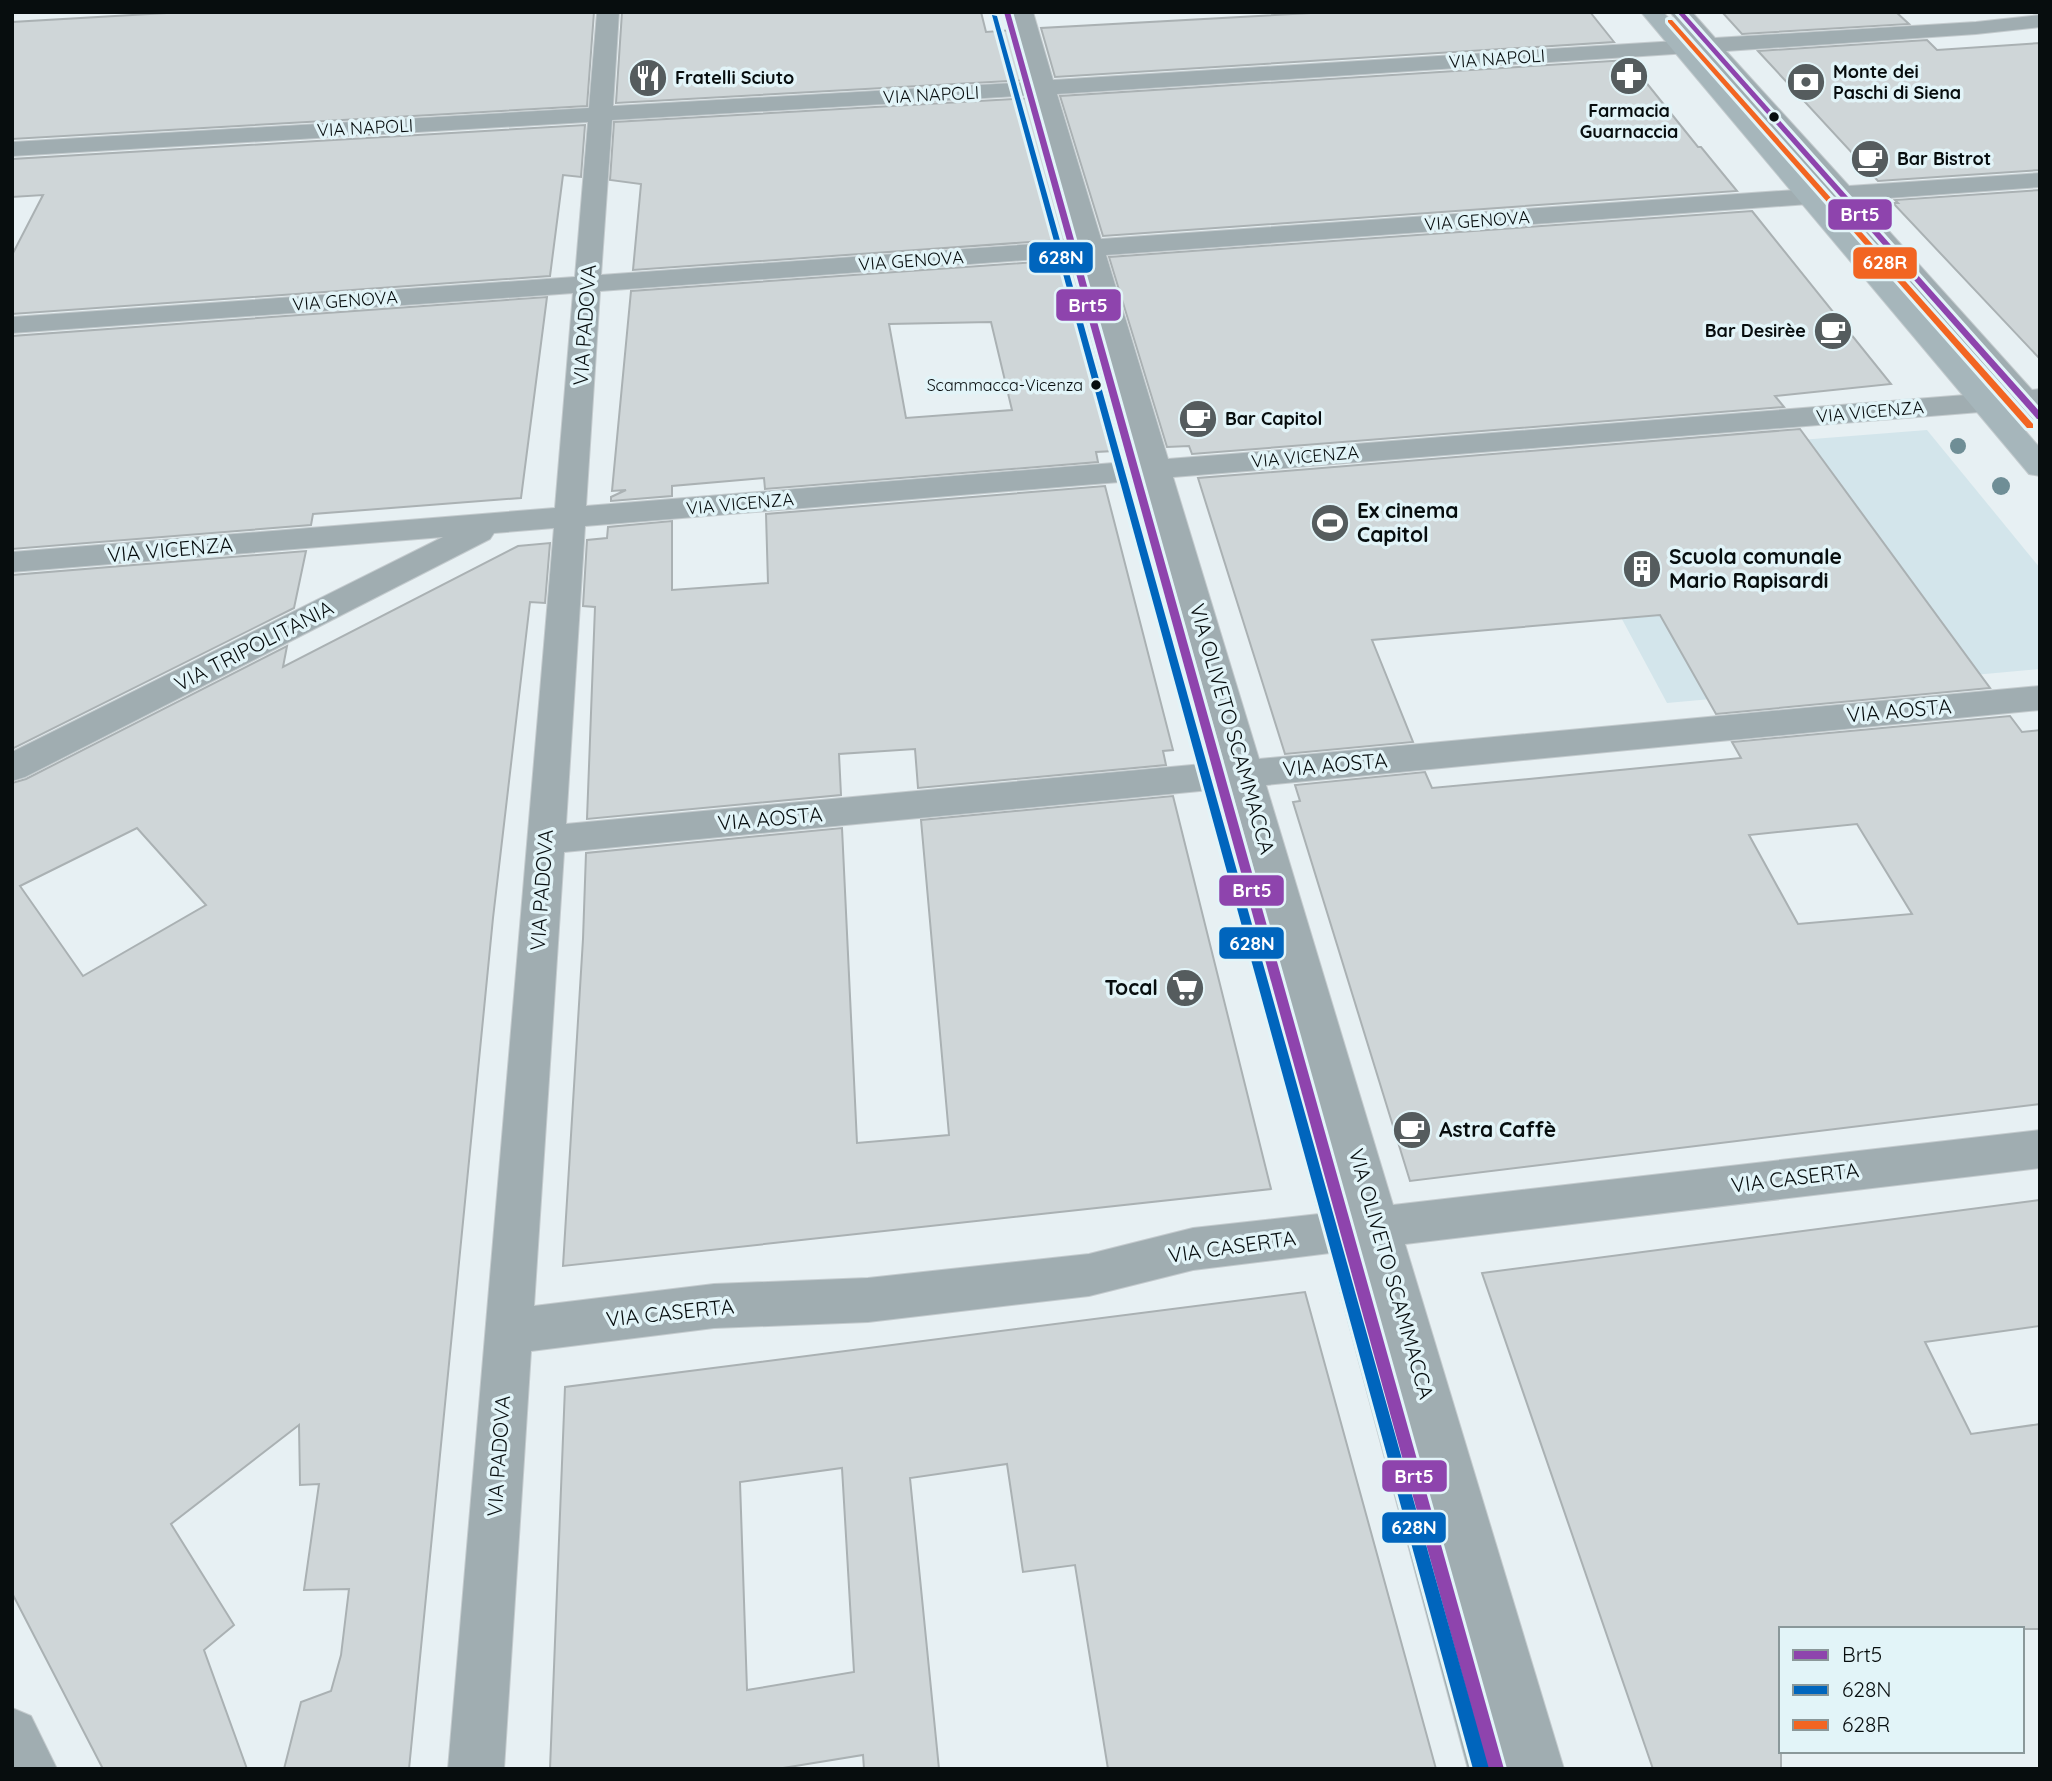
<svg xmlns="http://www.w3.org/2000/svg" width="2052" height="1781" font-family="Quicksand,sans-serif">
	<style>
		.built { fill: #d3e5eb }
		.building { fill: #cfd6d8; stroke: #aab1b3; stroke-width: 2; fill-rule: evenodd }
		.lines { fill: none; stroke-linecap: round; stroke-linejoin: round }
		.minor-casing { stroke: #c4cbce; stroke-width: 2 }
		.major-casing { stroke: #c4cbce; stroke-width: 2 }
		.minor { fill: #a0adb1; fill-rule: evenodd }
		.major { fill: #a6b6bb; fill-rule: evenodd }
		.bus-1-casing { stroke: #e2f4f8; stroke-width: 6 }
		.bus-2-casing { stroke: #e2f4f8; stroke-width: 6 }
		.bus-3-casing { stroke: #e2f4f8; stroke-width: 6 }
		.bus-1 { fill: #8e44ad; fill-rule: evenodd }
		.bus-2 { fill: #0065bd; fill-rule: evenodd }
		.bus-3 { fill: #f26522; fill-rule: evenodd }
		.tree { fill: #6f8e96 }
		.bus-dot { fill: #070d0e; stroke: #e2f4f8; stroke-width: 2.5 }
		.labels { text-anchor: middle; stroke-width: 7; stroke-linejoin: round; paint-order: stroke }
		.far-bus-label { font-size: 16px; fill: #070d0e; stroke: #e2f4f8; text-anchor: end }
		.far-street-label { font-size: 18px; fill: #070d0e; stroke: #e2f4f8 }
		.far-poi-label { font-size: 18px; font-weight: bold; fill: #070d0e; stroke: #e2f4f8; text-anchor: start }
		.street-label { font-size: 21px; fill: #070d0e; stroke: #e2f4f8 }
		.poi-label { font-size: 21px; font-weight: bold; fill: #070d0e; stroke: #e2f4f8; text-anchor: start }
		.line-badge { stroke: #e2f4f8; stroke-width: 2.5 }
		.badge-label { font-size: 19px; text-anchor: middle; font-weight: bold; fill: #fff }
	</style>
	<rect width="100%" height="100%" fill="#e7f0f3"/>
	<path class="built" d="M1927,430L2040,568V669L1667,703L1537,461Z"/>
	<g class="building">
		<path d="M184,12H594L587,106L12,139V22Z"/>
		<path d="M622,12H981L986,32L1013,30L1028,80L616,103Z"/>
		<path d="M1329,12H1590L1614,42L1055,77L1041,28Z"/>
		<path d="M1722,12H1896L1909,24L1742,34Z"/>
		<path d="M1927,40L1937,50L2040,43V170L1878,181L1758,51Z"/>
		<path d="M1628,60L1698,147H1701L1737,191L1103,236L1060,96Z"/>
		<path d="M1033,98L1073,239L633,270L641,184L610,180L614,122Z"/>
		<path d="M585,125L581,177L563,175L550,276L12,314V255L43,195L12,197V159Z"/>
		<path d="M2040,190V359L1893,203H1898L1895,200Z"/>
		<path d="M1752,211L1891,384L1775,396L1784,407L1192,454L1189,446L1167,447L1109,257Z"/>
		<path d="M1078,259L1132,450L1096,452L1098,462L765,489L764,478L672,486V496L611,501V497L626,490L612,491L631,291ZM991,322L1012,410L906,418L889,324Z"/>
		<path d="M547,297L521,498L313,514L311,525L12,549V336Z"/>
		<path d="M1800,429L1990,688L1716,714L1660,615L1372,640L1413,742L1285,754L1198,478Z"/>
		<path d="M1105,486L1173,750L1163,751L1166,765L918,788L915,749L839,754L841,795L587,819L595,607L583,606L587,540L607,538L608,527L672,521V590L768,583L766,514Z"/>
		<path d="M550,543L545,603L530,602L493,918L409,1769H284L301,1702L331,1691L341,1655L349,1589L304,1590L319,1484L300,1485L299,1425L171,1524L234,1625L204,1650L247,1769H103L12,1593V783L26,779L287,646L283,667L518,546ZM137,828L206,905L83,976L20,886Z"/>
		<path d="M306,551L294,608L12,749V575Z"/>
		<path d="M2010,716L2022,732L2040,730V1104L1410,1181L1293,802L1300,801L1295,785L1425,772L1432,788L1529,779L1741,758L1732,742ZM1857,824L1912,914L1798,924L1749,835Z"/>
		<path d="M1173,796L1271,1189L563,1266L583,939L586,853L842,828L857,1143L949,1135L921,820Z"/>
		<path d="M2040,1200V1326L1925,1342L1971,1434L2040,1424V1629H1781V1769H1653L1482,1273Z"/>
		<path d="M1305,1292L1436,1769H1108L1075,1565L1023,1572L1007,1464L910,1478L939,1769H864L863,1755L777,1769H550L565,1387ZM842,1468L854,1672L747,1690L740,1482Z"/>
	</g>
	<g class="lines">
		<g class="minor-casing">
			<g id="minor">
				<path d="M597,12H619L613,106L1031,82L1011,12H1033L1053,80L1693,40L1670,12H1692L1715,38L1976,22L2040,15V27L1976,34L1726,51L1849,186L2040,173V187L1861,200L2032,390L2040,389V420L2026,418L2017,409L1173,477L1259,759L2040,686V710L1266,785L1393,1205L2040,1130V1168L1405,1244L1564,1769H1468L1330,1253L1193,1270L1089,1296L868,1322L714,1328L531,1351L504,1769H448L554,528L494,533L490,539L25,777L12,781V752L443,537L12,572V552L555,508L573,293L12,333V317L575,277L588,122L12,156V142L589,108ZM1704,52L1823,188L1101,239L1057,94ZM1035,95L1076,241L601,275L612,120ZM1836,202L2003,392L1168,459L1106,255ZM1080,256L1138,461L586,506L600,291ZM1144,480L1224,762L566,824L585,526ZM1231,788L1261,894L1256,893L1242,897L1237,908L1319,1214L1193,1228L1089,1254L868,1278L714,1284L534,1306L564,852Z"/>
				<path d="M12,1708L31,1716L57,1769H12Z"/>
			</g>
		</g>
		<g class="major-casing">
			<path id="major" d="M1641,12H1663L2040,448V476L2029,474Z"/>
		</g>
		<use href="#minor" class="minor"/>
		<use href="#major" class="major"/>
		<g class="bus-1-casing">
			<g id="bus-1">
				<path d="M1004,12H1010L1504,1769H1488Z"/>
				<path d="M1677,12H1683L2040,412V419H2037Z"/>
			</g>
		</g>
		<g class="bus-2-casing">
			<path id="bus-2" d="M992,15L997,16L1489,1769H1473Z"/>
		</g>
		<g class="bus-3-casing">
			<path id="bus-3" d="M1668,20H1672L2033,424V428H2027L1668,22Z"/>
		</g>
		<use href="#bus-1" class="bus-1"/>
		<use href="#bus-2" class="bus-2"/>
		<use href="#bus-3" class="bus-3"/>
	</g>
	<g class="tree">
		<circle cx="1958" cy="446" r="8"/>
		<circle cx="2001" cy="486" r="9"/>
	</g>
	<defs>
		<g id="pharmacy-disc" transform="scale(2.0125)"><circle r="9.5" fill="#555c5e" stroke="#e2f4f8"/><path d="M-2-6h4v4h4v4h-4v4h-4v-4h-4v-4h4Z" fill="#fff"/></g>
		<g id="restaurant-disc" transform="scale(2.0125)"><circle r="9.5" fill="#555c5e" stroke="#e2f4f8"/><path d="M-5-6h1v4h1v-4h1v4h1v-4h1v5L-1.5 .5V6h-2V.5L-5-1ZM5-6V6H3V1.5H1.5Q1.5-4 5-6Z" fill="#fff"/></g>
		<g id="bank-disc" transform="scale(2.0125)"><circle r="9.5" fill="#555c5e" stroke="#e2f4f8"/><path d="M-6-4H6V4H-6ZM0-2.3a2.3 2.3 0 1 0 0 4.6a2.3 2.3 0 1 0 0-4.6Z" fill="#fff"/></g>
		<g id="cafe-disc" transform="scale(2.0125)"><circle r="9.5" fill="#555c5e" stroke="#e2f4f8"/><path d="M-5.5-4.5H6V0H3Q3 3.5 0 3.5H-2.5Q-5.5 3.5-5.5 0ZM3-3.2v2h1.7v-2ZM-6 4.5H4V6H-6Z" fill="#fff"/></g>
		<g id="stadium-disc" transform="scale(2.0125)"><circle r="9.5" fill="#555c5e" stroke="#e2f4f8"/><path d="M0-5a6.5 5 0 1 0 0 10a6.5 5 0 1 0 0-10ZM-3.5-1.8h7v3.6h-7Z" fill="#fff"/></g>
		<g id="building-disc" transform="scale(2.0125)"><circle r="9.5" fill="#555c5e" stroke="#e2f4f8"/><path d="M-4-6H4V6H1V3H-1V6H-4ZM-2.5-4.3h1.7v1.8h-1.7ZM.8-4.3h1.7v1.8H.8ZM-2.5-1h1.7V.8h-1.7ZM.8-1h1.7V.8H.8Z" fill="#fff"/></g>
		<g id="supermarket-disc" transform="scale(2.0125)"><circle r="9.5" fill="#555c5e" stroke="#e2f4f8"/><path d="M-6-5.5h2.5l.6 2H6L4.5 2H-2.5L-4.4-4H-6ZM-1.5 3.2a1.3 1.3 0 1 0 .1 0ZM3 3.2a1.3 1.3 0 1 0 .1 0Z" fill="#fff"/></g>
	</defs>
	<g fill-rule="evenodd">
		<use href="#pharmacy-disc" x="1629" y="76"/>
		<use href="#restaurant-disc" x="648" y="78"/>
		<use href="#bank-disc" x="1806" y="82"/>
		<use href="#cafe-disc" x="1870" y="159"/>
		<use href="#cafe-disc" x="1833" y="331"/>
		<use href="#cafe-disc" x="1198" y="419"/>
		<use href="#stadium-disc" x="1330" y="523"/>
		<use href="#building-disc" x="1642" y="569"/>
		<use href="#supermarket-disc" x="1185" y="988"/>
		<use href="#cafe-disc" x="1412" y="1130"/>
	</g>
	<g class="bus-dot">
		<circle cx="1774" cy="117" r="6"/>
		<circle cx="1096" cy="385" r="6"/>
	</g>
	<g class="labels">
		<g class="far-bus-label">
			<text x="1083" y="391">Scammacca-Vicenza</text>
		</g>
		<g class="far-street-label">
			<text transform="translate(1497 59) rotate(-4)" y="6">VIA NAPOLI</text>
			<text transform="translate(931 95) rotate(-3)" y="6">VIA NAPOLI</text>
			<text transform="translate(365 128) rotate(-3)" y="6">VIA NAPOLI</text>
			<text transform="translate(1477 221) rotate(-4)" y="6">VIA GENOVA</text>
			<text transform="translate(911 261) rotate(-4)" y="6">VIA GENOVA</text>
			<text transform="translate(345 301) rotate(-4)" y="6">VIA GENOVA</text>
			<text transform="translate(1870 412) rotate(-5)" y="6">VIA VICENZA</text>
			<text transform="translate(1305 457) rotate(-5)" y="6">VIA VICENZA</text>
			<text transform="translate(740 504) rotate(-5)" y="6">VIA VICENZA</text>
		</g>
		<g class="far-poi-label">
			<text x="1833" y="78">Monte dei<tspan x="1833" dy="21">Paschi di Siena</tspan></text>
			<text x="675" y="84">Fratelli Sciuto</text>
			<text x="1629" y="117" text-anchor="middle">Farmacia<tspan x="1629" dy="21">Guarnaccia</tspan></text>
			<text x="1897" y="165">Bar Bistrot</text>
			<text x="1806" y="337" text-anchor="end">Bar Desirèe</text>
			<text x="1225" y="425">Bar Capitol</text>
		</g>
		<g class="street-label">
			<text transform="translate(585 325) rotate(-86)" y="7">VIA PADOVA</text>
			<text transform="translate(170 550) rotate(-5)" y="7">VIA VICENZA</text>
			<text transform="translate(254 646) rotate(-27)" y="7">VIA TRIPOLITANIA</text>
			<text transform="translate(1899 711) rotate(-5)" y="7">VIA AOSTA</text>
			<text transform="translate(1232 729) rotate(74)" y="7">VIA OLIVETO SCAMMACCA</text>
			<text transform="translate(1335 765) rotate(-5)" y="7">VIA AOSTA</text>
			<text transform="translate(770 819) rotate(-5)" y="7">VIA AOSTA</text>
			<text transform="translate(542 890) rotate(-86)" y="7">VIA PADOVA</text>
			<text transform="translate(1795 1178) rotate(-7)" y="7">VIA CASERTA</text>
			<text transform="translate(1232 1247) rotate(-8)" y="7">VIA CASERTA</text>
			<text transform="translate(1391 1274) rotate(74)" y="7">VIA OLIVETO SCAMMACCA</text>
			<text transform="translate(670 1313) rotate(-6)" y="7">VIA CASERTA</text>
			<text transform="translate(499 1456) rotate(-86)" y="7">VIA PADOVA</text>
		</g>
		<g class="poi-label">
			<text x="1357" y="518">Ex cinema<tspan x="1357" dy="24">Capitol</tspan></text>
			<text x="1669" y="564">Scuola comunale<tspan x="1669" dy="24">Mario Rapisardi</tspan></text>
			<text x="1158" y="995" text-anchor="end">Tocal</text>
			<text x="1439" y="1137">Astra Caffè</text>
		</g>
	</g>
	<g class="line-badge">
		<rect x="1827" y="198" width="66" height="33" rx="7" fill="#8e44ad"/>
		<rect x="1028" y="241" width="66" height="33" rx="7" fill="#0065bd"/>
		<rect x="1852" y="246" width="66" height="34" rx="7" fill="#f26522"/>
		<rect x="1055" y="288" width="67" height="34" rx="7" fill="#8e44ad"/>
		<rect x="1218" y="874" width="67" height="33" rx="7" fill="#8e44ad"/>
		<rect x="1218" y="926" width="67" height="34" rx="7" fill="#0065bd"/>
		<rect x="1381" y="1459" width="67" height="34" rx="7" fill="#8e44ad"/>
		<rect x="1381" y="1511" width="66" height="33" rx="7" fill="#0065bd"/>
	</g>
	<g class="badge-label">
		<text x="1860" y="221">Brt5</text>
		<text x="1061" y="264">628N</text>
		<text x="1885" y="269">628R</text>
		<text x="1088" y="312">Brt5</text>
		<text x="1252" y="897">Brt5</text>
		<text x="1252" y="950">628N</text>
		<text x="1414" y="1483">Brt5</text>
		<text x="1414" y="1534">628N</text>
	</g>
	<rect width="2052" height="1781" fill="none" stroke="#070d0e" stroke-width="28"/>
	<rect x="1779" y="1627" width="245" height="126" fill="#e2f4f8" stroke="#8a989a" stroke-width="2"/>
	<rect x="1793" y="1650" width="35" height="10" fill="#8e44ad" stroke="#8a989a" stroke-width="2"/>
	<text x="1842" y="1662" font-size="21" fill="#070d0e">Brt5</text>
	<rect x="1793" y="1685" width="35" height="10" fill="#0065bd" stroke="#8a989a" stroke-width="2"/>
	<text x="1842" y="1697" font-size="21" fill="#070d0e">628N</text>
	<rect x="1793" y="1720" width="35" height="10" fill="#f26522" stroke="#8a989a" stroke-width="2"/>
	<text x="1842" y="1732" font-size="21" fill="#070d0e">628R</text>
</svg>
